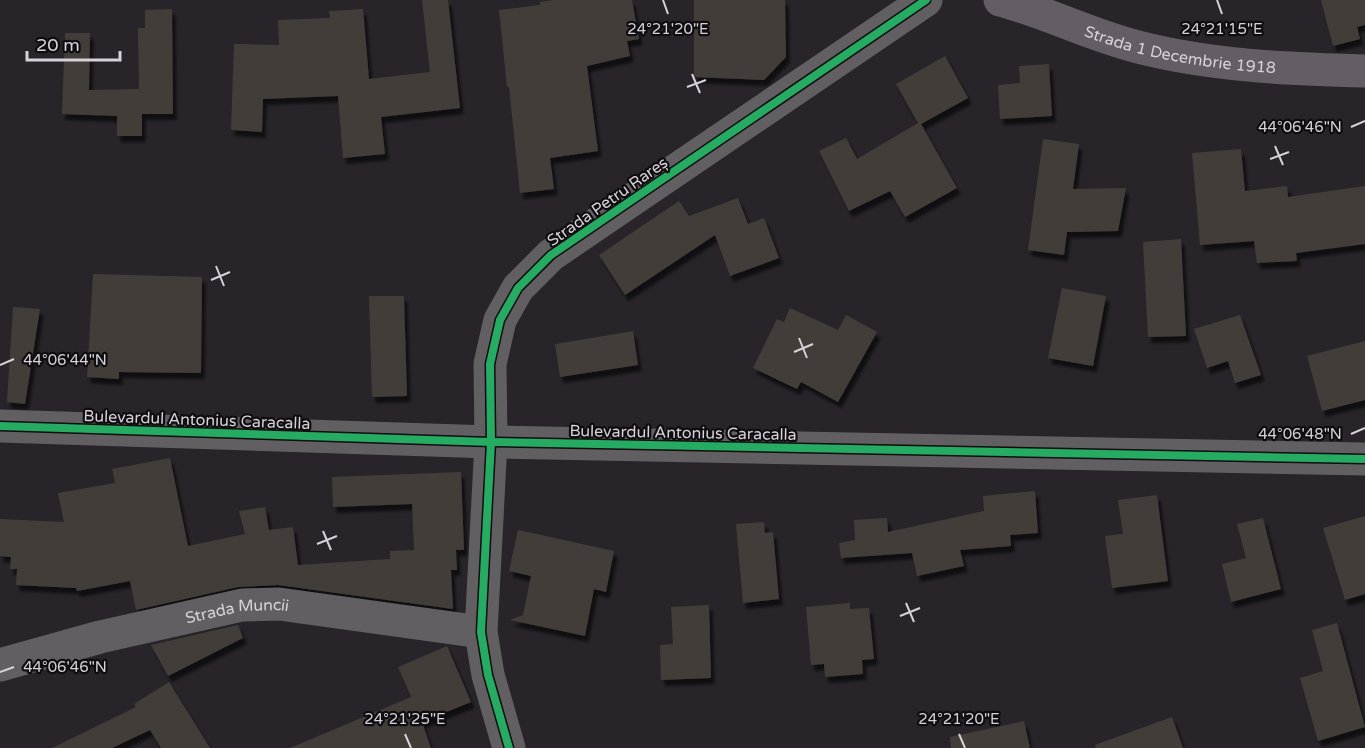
<svg xmlns="http://www.w3.org/2000/svg" width="1365" height="748" font-family="'Varela Round',sans-serif">
	<style>
		.building { fill: #423e39; filter: url(#shadow) }
		.lines { fill: none; stroke-linecap: round; stroke-linejoin: round }
		.minor { stroke: #625f63; stroke-width: 33 }
		.major { stroke: #645d66; stroke-width: 33 }
		.cycleway-casing { stroke: #100d11; stroke-width: 11 }
		.cycleway { stroke: #26ab63; stroke-width: 8 }
		.ticks { fill: none; stroke: #d7d2d9; stroke-width: 2 }
		.labels { text-anchor: middle; stroke-width: 4.5; stroke-linejoin: round; paint-order: stroke }
		.street-label { font-size: 16px; fill: #d7d2d9; stroke: #100d11 }
		.ticks-label { font-size: 15px; text-anchor: middle; fill: #d7d2d9; stroke: #100d11; stroke-width: 4.5; stroke-linejoin: round; paint-order: stroke }
	</style>
	<defs>
		<filter id="shadow"><feDropShadow dx="3.5" dy="6" stdDeviation="1.5" flood-color="#0009"/></filter>
	</defs>
	<rect width="100%" height="100%" fill="#28242a"/>
	<g class="building">
		<path d="M422,0H448L460,108L381,117L385,154L343,158L338,96L263,99L262,132L231,130L234,44L279,45L278,20L330,18L329,11L363,9L369,79L430,72Z"/>
		<path d="M553,0H632L639,39L627,41L630,56L587,66L598,151L550,158L554,189L520,193L509,87H507L499,10L540,5V2Z"/>
		<path d="M694,0H785L786,57L764,80L694,77Z"/>
		<path d="M1321,0H1365V25L1357,27L1360,39L1333,46Z"/>
		<path d="M172,9L173,114H142V136H117V116L62,114L65,33H90L89,90L139,89L138,28H145V10Z"/>
		<path d="M945,56L968,98L921,124L957,188L905,217L890,191L849,211L819,151L846,138L857,159L918,123L896,84Z"/>
		<path d="M1049,64L1052,116L1000,119L998,85L1020,83L1019,66Z"/>
		<path d="M1043,139L1079,144L1073,189L1126,188L1118,231L1067,232L1064,255L1028,250Z"/>
		<path d="M1241,149L1245,191L1287,186L1288,197L1365,186V244L1296,253L1297,261L1257,263L1254,241L1200,245L1192,153Z"/>
		<path d="M738,198L748,224L764,218L779,258L730,276L715,235L625,295L599,255L679,201L689,216Z"/>
		<path d="M1181,239L1186,336L1148,337L1143,242Z"/>
		<path d="M93,274L202,277L201,373L119,372V379L87,377Z"/>
		<path d="M1062,288L1106,296L1093,366L1048,358Z"/>
		<path d="M369,296H404L407,396L372,397Z"/>
		<path d="M13,307L40,309L25,404L7,402Z"/>
		<path d="M790,308L838,330L846,315L877,332L838,402L801,382L797,389L753,368L777,319L784,322Z"/>
		<path d="M1240,315L1261,375L1235,383L1228,361L1207,368L1194,329Z"/>
		<path d="M633,331L638,365L560,377L555,344Z"/>
		<path d="M1365,341V400L1322,411L1307,356Z"/>
		<path d="M170,458L188,546L245,534L239,511L265,507L269,530L293,527L298,565L390,559V551L414,550L412,504L333,507L332,477L461,472L464,550H456L457,570H451L453,609L278,585L238,587L136,610L130,581L77,591L76,588L16,585L17,569H10L11,557L0,556V519L64,522L58,493L115,483L112,469Z"/>
		<path d="M1035,491L1038,533L1010,535L1011,546L960,550L964,566L917,576L912,553L841,558L839,543L855,540L854,520L887,518L888,532L984,511L983,496Z"/>
		<path d="M1157,495L1168,581L1112,588L1105,536L1123,534L1118,500Z"/>
		<path d="M1365,516V594L1345,600L1323,528Z"/>
		<path d="M1263,518L1281,589L1231,602L1222,564L1246,558L1237,524Z"/>
		<path d="M764,522L765,533L773,532L779,599L743,603L736,524Z"/>
		<path d="M518,530L614,551L606,592L594,589L585,636L510,620L523,615L531,576L509,571Z"/>
		<path d="M850,603V609L869,608L874,659L862,660L863,674L825,677L824,664L811,665L806,607Z"/>
		<path d="M709,605L711,678L661,680L660,645L673,644L671,607Z"/>
		<path d="M1337,623L1365,727L1318,741L1300,678L1323,671L1312,630Z"/>
		<path d="M238,625L243,638L168,676L151,645Z"/>
		<path d="M447,646L471,702L422,722L431,748H290L411,697L398,667Z"/>
		<path d="M169,682L210,748H161L150,730L112,748H52L136,707L134,704Z"/>
		<path d="M1172,717L1183,748H1096L1095,745Z"/>
		<path d="M1024,721L1030,748H951L950,737Z"/>
	</g>
	<g class="lines">
		<g class="minor">
			<path d="M0,426L491,442L1365,459"/>
			<path id="s1" d="M0,665L100,637L242,605L279,604L481,632"/>
			<path d="M509,748L488,675L481,632L491,442L490,364L500,320L518,288L551,255L926,0"/>
		</g>
		<path class="major" id="s2" d="M1000,0C1046,12 1090,35 1138,47C1212,66 1290,69 1365,71"/>
		<g class="cycleway-casing">
			<g id="cycleway">
				<path d="M0,426L491,442L1365,459"/>
				<path d="M509,748L488,675L481,632L491,442L490,364L500,320L518,288L551,255L926,0"/>
			</g>
		</g>
		<use href="#cycleway" class="cycleway"/>
	</g>
	<path class="ticks" d="M663,0L668,14M1217,0L1222,14M692,74L700,93M687,87L706,80M1351,127L1365,121M1275,146L1283,165M1270,159L1289,152M216,266L224,286M211,280L230,272M799,338L807,358M794,352L813,344M0,365L14,359M1351,434L1365,428M323,531L331,550M317,544L337,536M906,603L914,622M900,616L920,608M0,672L14,667M405,734L411,748M959,734L965,748"/>
	<g class="labels">
		<g class="street-label">
			<text dy="6" stroke="none"><textPath href="#s2" startOffset="188">Strada 1 Decembrie 1918</textPath></text>
			<text transform="translate(607 201) rotate(-35)" y="6">Strada Petru Rareș</text>
			<text transform="translate(197 419) rotate(2)" y="6">Bulevardul Antonius Caracalla</text>
			<text transform="translate(683 432) rotate(1)" y="6">Bulevardul Antonius Caracalla</text>
			<text dy="6" stroke="none"><textPath href="#s1" startOffset="244">Strada Muncii</textPath></text>
		</g>
	</g>
	<g class="ticks-label">
		<text x="668" y="34">24°21'20"E</text>
		<text x="1222" y="34">24°21'15"E</text>
		<text x="1300" y="132">44°06'46"N</text>
		<text x="65" y="365">44°06'44"N</text>
		<text x="1300" y="439">44°06'48"N</text>
		<text x="65" y="672">44°06'46"N</text>
		<text x="405" y="724">24°21'25"E</text>
		<text x="959" y="724">24°21'20"E</text>
	</g>
	<path d="M27 51v9h93v-9" fill="none" stroke="#d7d2d9" stroke-width="3"/>
	<text x="36" y="51" font-size="18" fill="#d7d2d9" stroke="#100d11" stroke-width="4.5" paint-order="stroke">20 m</text>
</svg>
